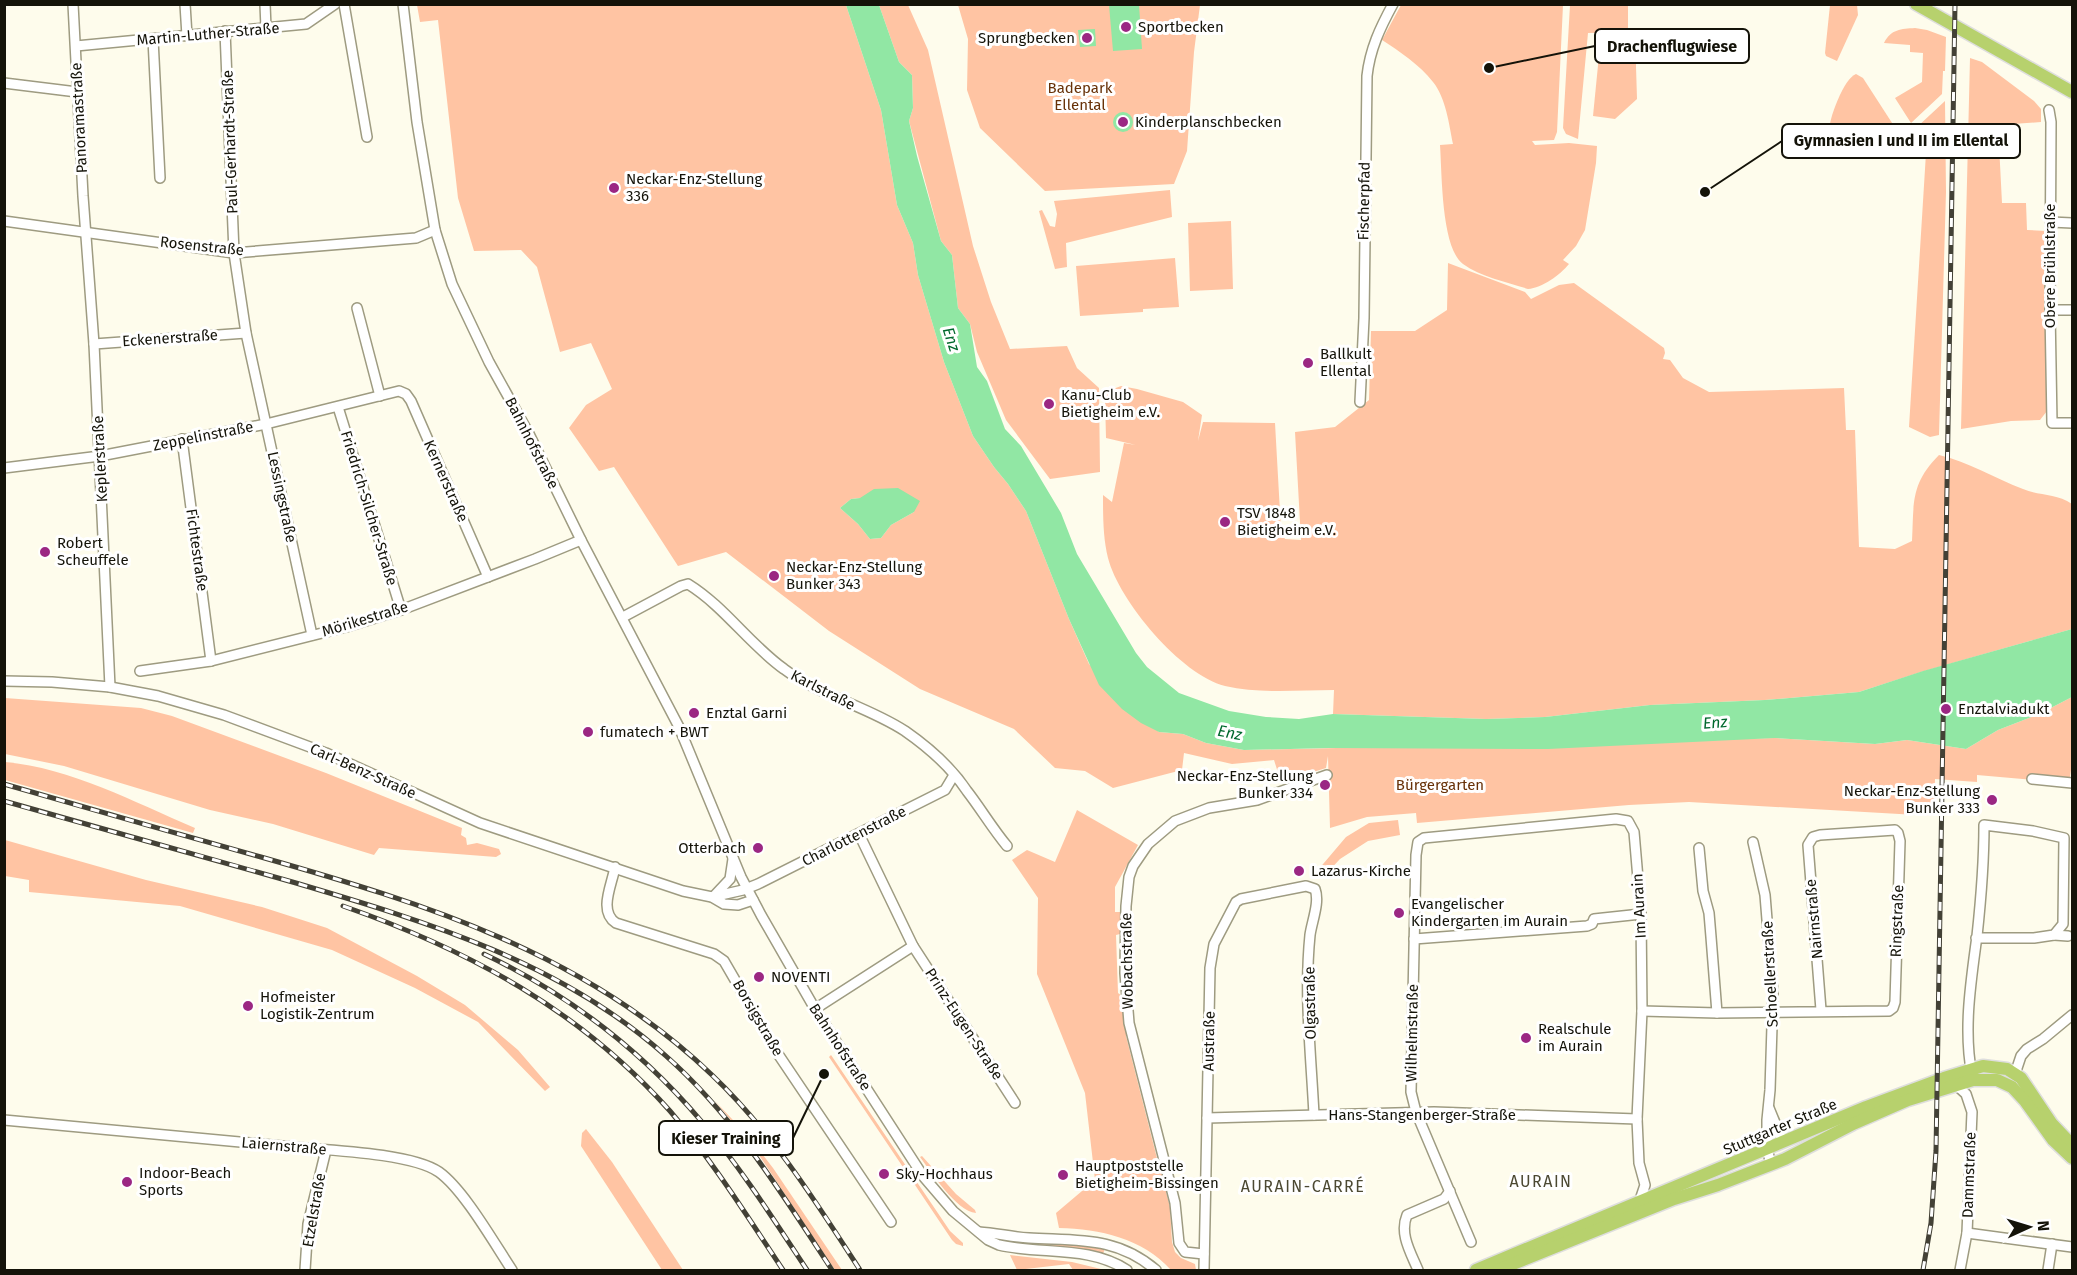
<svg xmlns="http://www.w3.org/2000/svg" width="2077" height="1275" font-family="'Fira Sans',sans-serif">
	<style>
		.green { fill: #ffc4a3; fill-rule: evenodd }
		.water { fill: #91e7a4 }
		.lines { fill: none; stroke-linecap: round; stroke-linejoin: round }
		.minor-casing { stroke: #9e9b81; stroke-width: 12 }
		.major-casing { stroke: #dededd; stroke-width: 15 }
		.minor { stroke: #fff; stroke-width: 9 }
		.major { stroke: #b7d16d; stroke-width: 12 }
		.rail-casing { stroke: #434136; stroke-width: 5 }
		.rail { stroke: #fff; stroke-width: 3; stroke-dasharray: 9; stroke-linecap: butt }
		.poi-dot { fill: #9b2783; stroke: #fff; stroke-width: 2 }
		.labels { text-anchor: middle; stroke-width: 6; stroke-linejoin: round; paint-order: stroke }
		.poi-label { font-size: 15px; fill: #141309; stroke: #fff; text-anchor: start }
		.street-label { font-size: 15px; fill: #141309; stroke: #fff }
		.park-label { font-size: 15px; fill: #673107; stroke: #fff }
		.water-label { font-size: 16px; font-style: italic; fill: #00682d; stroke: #fff }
		.neighbourhood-label { font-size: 16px; letter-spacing: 1.5px; fill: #4c4932; stroke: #fff }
		.leader { fill: none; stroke: #141309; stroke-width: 2 }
		.callout-dot { fill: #141309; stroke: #fff; stroke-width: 2 }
		.callout { fill: #fff; stroke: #141309; stroke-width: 2 }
		.callout-label { font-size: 16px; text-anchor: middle; font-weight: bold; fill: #141309 }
	</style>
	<rect width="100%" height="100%" fill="#fefcec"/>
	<g class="green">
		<path d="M417,5H846L881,110L897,205L913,243L918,275L944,362L973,436L994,467L1008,484L1026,511L1069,619L1089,664L1159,732L1183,734L1206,743L1244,750L1775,738L1875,744L1907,740L1966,749L1998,730L2039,714L2072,697V769L2071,770L2069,783L1977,775V782L1935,779L1934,816L1689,802L1629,805L1417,823L1416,813L1367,817L1330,828L1328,756L1326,768L1281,782L1274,760L1232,764L1184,753L1182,770L1113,788L1085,771L1055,768L1014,729L920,689L829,631L726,552L678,566L614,467L599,471L569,428L586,405L612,389L591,343L560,352L537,267L521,250L474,251L458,198L438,20L420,22ZM860,498L914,512L891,525L881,538L870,539L858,524L840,508L851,499Z"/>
		<path d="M879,5H908L928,50L973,246L991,302L1010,349L1067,346L1077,368L1099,388L1100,472L1050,479L1006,420L977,352L970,324L958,308L952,255L941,241L909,121L913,108L912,75L899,62Z"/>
		<path d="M958,5H1200L1194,52L1187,151L1174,184L1045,191L980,128L967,90L968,39Z"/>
		<path d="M1401,5H1563L1557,132L1554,140L1532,141L1535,145L1569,143L1597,146L1596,163L1585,230L1576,246L1563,260L1569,264C1560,275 1542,288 1528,289C1507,282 1481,277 1463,264C1441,248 1442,172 1440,145L1453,144C1449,124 1446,98 1433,82C1420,65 1399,51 1382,40Z"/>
		<path d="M1570,5H1628V32L1588,33L1578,139L1566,134L1563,128Z"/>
		<path d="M1830,5H1857L1858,15L1837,61L1826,56L1825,53Z"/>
		<path d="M1915,28L1927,30L1946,37L1945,71H1943L1942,94L1911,123L1895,98L1922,82L1923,53L1910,52V45L1884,43C1891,29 1901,29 1915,28Z"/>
		<path d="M1635,33L1637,99L1615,119L1593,116L1601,35Z"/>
		<path d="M1970,58L1982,62L2034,101L2041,109V122L1998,125L2002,203H2026L2027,230L2046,231L2047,411L2040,420L2011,421L1961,429Z"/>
		<path d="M1856,74L1863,78L1894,126L1895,138L1889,145L1838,143C1834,141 1830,138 1829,133C1828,120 1844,78 1856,74Z"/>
		<path d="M1945,101L1946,192L1939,435L1930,437L1909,427L1926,153L1914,151L1916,128Z"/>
		<path d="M1170,190L1172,217L1066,243L1067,267L1055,269L1039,211L1042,210L1050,226L1055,227L1057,214L1054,201Z"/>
		<path d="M1231,221L1233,289L1190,291L1188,223Z"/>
		<path d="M1175,258L1179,307L1143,309V312L1080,316L1076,266Z"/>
		<path d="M1448,263L1525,292L1531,299L1559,285L1574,283L1664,348L1665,353L1663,359L1670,360L1683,378L1709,392L1844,388L1846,430H1855L1859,547L1895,549L1912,541C1914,504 1910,484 1939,455C1969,462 1994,478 2023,489C2040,496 2056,493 2072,504V629L1921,672L1859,692L1765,700L1650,705L1545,717L1486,719L1333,714L1334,690C1298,690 1260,694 1225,686C1181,675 1119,601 1108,558C1103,538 1103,516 1103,495L1112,502L1124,443L1136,445L1106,438L1105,399L1108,391L1121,386L1137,389L1183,402L1202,415L1198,441L1203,422L1275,423L1281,530L1285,539L1301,540L1295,432L1335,427L1369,400L1371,331H1415L1447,310Z"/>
		<path d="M5,698L141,708L172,716L326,773L462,828L461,835L466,838L467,845L477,843L499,849L501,854L496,857L379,848L374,855L273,824L210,810L64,766L5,754Z"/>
		<path d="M5,762C71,768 134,802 195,828L193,833L5,780Z"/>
		<path d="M1077,810L1138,845L1115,887V912H1120V934L1116,935L1118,993L1122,996L1125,1027L1129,1034L1126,1036L1161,1174L1164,1173L1168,1187L1165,1188L1170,1207L1172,1242L1175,1252L1181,1258L1195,1264L1196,1270H1171C1142,1238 1100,1229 1059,1228L1056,1213L1095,1180L1085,1093L1037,974L1038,898L1012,860L1027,850L1055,862Z"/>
		<path d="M1398,820L1400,835L1368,841L1340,859L1324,876L1318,870L1346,837L1369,823Z"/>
		<path d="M5,840L146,880L262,907L327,928L417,976L465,1005L518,1050L550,1087L545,1091L478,1022L415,988L332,950L180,906L29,892V880L5,876Z"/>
		<path d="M831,1055L950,1231L963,1243V1246L956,1244L952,1240L829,1057Z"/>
		<path d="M714,1100L749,1137L773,1168L842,1270H835L755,1149Z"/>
		<path d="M586,1129L612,1162L683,1270H662L581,1146L582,1133Z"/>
		<path d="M922,1156L956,1194L975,1210L976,1213C956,1211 932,1173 920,1157Z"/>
		<path d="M1004,1239L1018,1242L1069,1243L1105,1248L1103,1254C1070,1245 1036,1249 1003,1243Z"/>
		<path d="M1010,1255L1072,1262L1101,1269L1073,1270L1069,1264L1017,1270Z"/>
	</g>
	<g class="water">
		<path d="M846,5H879L899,62L912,75L913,108L909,121L917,156L941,241L952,255L958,308L970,324L977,367L987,381L1005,429L1021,446L1061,513L1077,554L1136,653L1147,667L1179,693L1229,711L1266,717L1299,719L1333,714L1486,719L1545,717L1650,705L1765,700L1859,692L1923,671L2072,629V697L2039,714L1998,730L1966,749L1907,740L1875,744L1775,738L1548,749L1329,748L1244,750L1206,743L1183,734L1159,732L1141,723L1122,709L1099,685L1069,619L1026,511L1008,484L994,467L973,436L944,362L918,275L913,243L897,205L881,110Z"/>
		<path d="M1109,5H1139L1142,49L1113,51Z"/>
		<path d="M1095,29L1096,46L1080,47L1078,30Z"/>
		<circle cx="1123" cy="122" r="10"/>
		<path d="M898,488L920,501L914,512L891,525L881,538L870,539L858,524L840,508L851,499L860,498L874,489Z"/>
	</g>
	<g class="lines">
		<g class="minor-casing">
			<g id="minor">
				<path d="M73,4L83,196L94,344L110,687"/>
				<path d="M185,4L187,36"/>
				<path d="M265,4L266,28"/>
				<path d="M344,4L367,137"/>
				<path d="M403,4L417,122L435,230L452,284L489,362L529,434L581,540L679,727L741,877L761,915L815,1009L923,1176L953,1211L988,1240L999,1245C1042,1255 1088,1245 1127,1270"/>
				<path d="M225,31L234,253L246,333L312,635"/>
				<path d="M153,39L160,178"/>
				<path d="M76,46L306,24L335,4"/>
				<path d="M4,83L77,92"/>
				<path d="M2049,110L2051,122L2050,310L2052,423H2072"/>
				<path d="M4,221L234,253L416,238L435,230"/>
				<path d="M2051,222L2072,223"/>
				<path d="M357,308L380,396"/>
				<path d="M2050,310H2072"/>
				<path d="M94,344L246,333"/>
				<path d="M1360,402L1364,318L1367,76C1370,49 1380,28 1393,4"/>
				<path d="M338,407L401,610"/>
				<path d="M182,439L211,661"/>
				<path d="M4,468L100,456L266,424L399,391L406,394L411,401L488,577"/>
				<path d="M623,617L681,586L688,584C725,607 749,644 784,669C820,696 867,706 905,731C928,747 951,767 967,791C981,809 992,828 1007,846"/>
				<path d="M140,671L211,661L346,627L401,610L535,559L581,540"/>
				<path d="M4,681L52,682L110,687L158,696L224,715L326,753L480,823L683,891L712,897L724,904L738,905L753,900"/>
				<path d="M2032,779L2072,783"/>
				<path d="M859,834L913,946L1015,1103"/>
				<path d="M1753,842L1765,895L1773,994L1770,1090L1767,1120V1149L1771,1164"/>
				<path d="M1699,848L1703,891L1709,913L1711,937L1717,1013"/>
				<path d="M615,867C612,885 598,911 616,923L714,954L724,961L778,1054L891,1222"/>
				<path d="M714,896L730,879L733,859"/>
				<path d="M712,897L743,890L758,884L945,790L954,775"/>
				<path d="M2054,935L2068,936"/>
				<path d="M1414,939L1587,926L1592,924L1594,919L1641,914"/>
				<path d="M815,1009L913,946"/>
				<path d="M1642,1011L1717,1013L1889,1011L1893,1008L1895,1002L1900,841L1898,833L1895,830L1820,835L1813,837L1808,845L1821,1010"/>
				<path d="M2015,1074L2021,1056L2027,1049L2043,1039L2072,1015"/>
				<path d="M1972,1075C1963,1030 1971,981 1977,936C1981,899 1984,862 1984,825L2033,831L2064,838L2063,924L2054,935L2034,938H1976"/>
				<path d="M1955,1084L1966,1094L1972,1112L1967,1233L1960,1270"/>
				<path d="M1769,1108L1783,1142"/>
				<path d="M1207,1118L1434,1112L1637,1119"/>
				<path d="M4,1120C97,1129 190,1138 282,1146C320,1150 410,1152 439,1172C464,1190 494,1243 512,1270"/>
				<path d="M979,1232C996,1233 1012,1237 1029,1238C1078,1241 1116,1236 1156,1270"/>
				<path d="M1967,1233L2072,1247"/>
				<path d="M1471,1242L1416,1112L1411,1092L1416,855L1418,842L1424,838L1616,819L1628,821L1634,832L1641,914L1642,1011L1637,1119L1639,1163L1645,1185L1639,1203"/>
				<path d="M1204,1254L1185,1252L1179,1243L1175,1203L1129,1023L1125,973L1126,906L1129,877L1133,866L1148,844L1175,821L1209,808L1257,800L1327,775"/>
				<path d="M305,1270L308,1224L326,1150"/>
				<path d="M1204,1270L1210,968L1214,944L1236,902L1241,899L1306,886L1315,889C1320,902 1312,921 1310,935C1304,994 1311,1055 1314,1115"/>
				<path d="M1418,1270C1411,1253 1399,1234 1407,1215L1444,1199L1450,1191"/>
				<path d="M2048,1270L2052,1244"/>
			</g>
		</g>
		<g class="major-casing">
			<g id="major">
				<path d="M1916,4L2072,92"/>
				<path d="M1476,1270L1866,1107L1944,1078L1983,1066L2007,1069L2021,1078L2052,1124L2072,1145"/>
				<path d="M1498,1270L1674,1199L1718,1185L1785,1159L1853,1124L1908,1100L1973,1080H1997L2012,1087L2025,1101L2053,1140L2072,1158"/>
			</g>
		</g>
		<use href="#minor" class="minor"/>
		<use href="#major" class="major"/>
		<g class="rail-casing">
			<g id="rail">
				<path d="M4,784C90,809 175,833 261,857C426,904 585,953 712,1075C772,1132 816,1202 860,1270"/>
				<path d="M4,801C101,829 199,855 296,883C428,922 561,962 666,1056C735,1117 782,1194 832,1270"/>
				<path d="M343,906C469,950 580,1010 670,1111C712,1160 747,1216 783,1270"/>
				<path d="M484,954C568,994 642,1051 702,1122C741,1168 774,1220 807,1270"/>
				<path d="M1923,1270L1931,1223L1936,1151L1955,4"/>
			</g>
		</g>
		<use href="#rail" class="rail"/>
	</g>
	<g class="poi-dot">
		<circle cx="1126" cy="27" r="6"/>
		<circle cx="1087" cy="38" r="6"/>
		<circle cx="1123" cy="122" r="6"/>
		<circle cx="614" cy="188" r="6"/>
		<circle cx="1308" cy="363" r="6"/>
		<circle cx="1049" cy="404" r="6"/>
		<circle cx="1225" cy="522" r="6"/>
		<circle cx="45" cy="552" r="6"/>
		<circle cx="774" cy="576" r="6"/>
		<circle cx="1946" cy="709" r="6"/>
		<circle cx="694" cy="713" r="6"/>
		<circle cx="588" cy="732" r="6"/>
		<circle cx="1325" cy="785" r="6"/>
		<circle cx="1992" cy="800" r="6"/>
		<circle cx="758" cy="848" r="6"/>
		<circle cx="1299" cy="871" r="6"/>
		<circle cx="1399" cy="913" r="6"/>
		<circle cx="759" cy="977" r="6"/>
		<circle cx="248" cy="1006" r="6"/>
		<circle cx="1526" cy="1038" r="6"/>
		<circle cx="884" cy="1174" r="6"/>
		<circle cx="1063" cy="1175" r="6"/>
		<circle cx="127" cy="1182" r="6"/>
	</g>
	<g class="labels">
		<g class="poi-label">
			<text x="1138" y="32">Sportbecken</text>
			<text x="1075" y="43" text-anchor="end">Sprungbecken</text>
			<text x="1135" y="127">Kinderplanschbecken</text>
			<text x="626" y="184">Neckar-Enz-Stellung<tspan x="626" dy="17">336</tspan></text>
			<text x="1320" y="359">Ballkult<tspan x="1320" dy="17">Ellental</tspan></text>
			<text x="1061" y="400">Kanu-Club<tspan x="1061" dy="17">Bietigheim e.V.</tspan></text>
			<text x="1237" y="518">TSV 1848<tspan x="1237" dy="17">Bietigheim e.V.</tspan></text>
			<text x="57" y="548">Robert<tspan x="57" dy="17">Scheuffele</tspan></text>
			<text x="786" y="572">Neckar-Enz-Stellung<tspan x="786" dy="17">Bunker 343</tspan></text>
			<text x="1958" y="714">Enztalviadukt</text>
			<text x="706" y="718">Enztal Garni</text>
			<text x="600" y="737">fumatech + BWT</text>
			<text x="1313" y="781" text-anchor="end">Neckar-Enz-Stellung<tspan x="1313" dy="17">Bunker 334</tspan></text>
			<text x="1980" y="796" text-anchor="end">Neckar-Enz-Stellung<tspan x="1980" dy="17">Bunker 333</tspan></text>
			<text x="746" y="853" text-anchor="end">Otterbach</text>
			<text x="1311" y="876">Lazarus-Kirche</text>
			<text x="1411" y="909">Evangelischer<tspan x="1411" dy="17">Kindergarten im Aurain</tspan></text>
			<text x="771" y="982">NOVENTI</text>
			<text x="260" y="1002">Hofmeister<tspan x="260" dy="17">Logistik-Zentrum</tspan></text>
			<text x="1538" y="1034">Realschule<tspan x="1538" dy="17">im Aurain</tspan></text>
			<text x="1075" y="1171">Hauptpoststelle<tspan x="1075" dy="17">Bietigheim-Bissingen</tspan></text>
			<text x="139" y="1178">Indoor-Beach<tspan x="139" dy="17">Sports</tspan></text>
			<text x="896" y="1179">Sky-Hochhaus</text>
		</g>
		<g class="street-label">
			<text transform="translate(208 34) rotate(-5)" y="5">Martin-Luther-Straße</text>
			<text transform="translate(79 118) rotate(-93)" y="5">Panoramastraße</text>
			<text transform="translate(230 142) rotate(-92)" y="5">Paul-Gerhardt-Straße</text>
			<text transform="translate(1364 201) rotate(-89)" y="5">Fischerpfad</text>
			<text transform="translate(202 246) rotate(6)" y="5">Rosenstraße</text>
			<text transform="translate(2050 266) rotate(-90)" y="5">Obere Brühlstraße</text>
			<text transform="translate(170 338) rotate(-4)" y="5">Eckenerstraße</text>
			<text transform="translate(203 436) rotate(-11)" y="5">Zeppelinstraße</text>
			<text transform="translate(532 443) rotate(63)" y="5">Bahnhofstraße</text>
			<text transform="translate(100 459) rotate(-93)" y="5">Keplerstraße</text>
			<text transform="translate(446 481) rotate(66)" y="5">Kernerstraße</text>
			<text transform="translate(282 497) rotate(78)" y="5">Lessingstraße</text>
			<text transform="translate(369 508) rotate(73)" y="5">Friedrich-Silcher-Straße</text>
			<text transform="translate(197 550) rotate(82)" y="5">Fichtestraße</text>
			<text transform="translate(365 619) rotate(-17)" y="5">Mörikestraße</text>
			<text transform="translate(823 690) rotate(27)" y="5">Karlstraße</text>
			<text transform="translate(363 771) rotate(24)" y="5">Carl-Benz-Straße</text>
			<text transform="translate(854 836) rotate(-27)" y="5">Charlottenstraße</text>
			<text transform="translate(1639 906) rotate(-93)" y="5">Im Aurain</text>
			<text transform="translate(1814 919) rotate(-95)" y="5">Nairnstraße</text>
			<text transform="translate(1897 921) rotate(-88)" y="5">Ringstraße</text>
			<text transform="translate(1127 961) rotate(-91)" y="5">Wobachstraße</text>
			<text transform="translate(1770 974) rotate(-93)" y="5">Schoellerstraße</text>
			<text transform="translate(1310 1003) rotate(-91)" y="5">Olgastraße</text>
			<text transform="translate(758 1018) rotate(60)" y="5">Borsigstraße</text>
			<text transform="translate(964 1024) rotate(57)" y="5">Prinz-Eugen-Straße</text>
			<text transform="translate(1412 1033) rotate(-89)" y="5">Wilhelmstraße</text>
			<text transform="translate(1209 1041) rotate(-89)" y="5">Austraße</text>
			<text transform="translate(840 1047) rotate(57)" y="5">Bahnhofstraße</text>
			<text x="1422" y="1120">Hans-Stangenberger-Straße</text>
			<text transform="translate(1780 1127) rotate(-23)" y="5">Stuttgarter Straße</text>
			<text transform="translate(284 1146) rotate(5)" y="5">Laiernstraße</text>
			<text transform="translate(1969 1175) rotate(-88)" y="5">Dammstraße</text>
			<text transform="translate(314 1210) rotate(-80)" y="5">Etzelstraße</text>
		</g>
		<g class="park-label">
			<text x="1080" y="93">Badepark<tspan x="1080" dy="17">Ellental</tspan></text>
			<text x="1440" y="790">Bürgergarten</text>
		</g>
		<g class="water-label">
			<text transform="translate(952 339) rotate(72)" y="6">Enz</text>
			<text transform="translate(1715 722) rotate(-4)" y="6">Enz</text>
			<text transform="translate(1230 732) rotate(11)" y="6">Enz</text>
		</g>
		<g class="neighbourhood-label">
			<text x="1541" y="1187">AURAIN</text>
			<text x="1303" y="1192">AURAIN-CARRÉ</text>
		</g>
	</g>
	<path class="leader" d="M1489 68L1595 46M1705 192L1782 141M824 1074L793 1138"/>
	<g class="callout-dot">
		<circle cx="1489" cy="68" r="6"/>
		<circle cx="1705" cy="192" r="6"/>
		<circle cx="824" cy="1074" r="6"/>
	</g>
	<g class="callout">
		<rect x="1595" y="29" width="154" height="34" rx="6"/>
		<rect x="1782" y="124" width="238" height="34" rx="6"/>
		<rect x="659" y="1121" width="134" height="34" rx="6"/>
	</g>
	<g class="callout-label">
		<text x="1672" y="52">Drachenflugwiese</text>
		<text x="1901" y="146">Gymnasien I und II im Ellental</text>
		<text x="726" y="1144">Kieser Training</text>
	</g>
	<rect width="2077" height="1275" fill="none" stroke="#141309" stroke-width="12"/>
	<g transform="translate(2029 1227) rotate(86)" stroke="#ffffff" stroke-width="4.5" paint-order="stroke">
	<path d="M0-4.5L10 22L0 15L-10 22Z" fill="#141309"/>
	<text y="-9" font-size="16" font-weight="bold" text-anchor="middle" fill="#141309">N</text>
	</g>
</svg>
